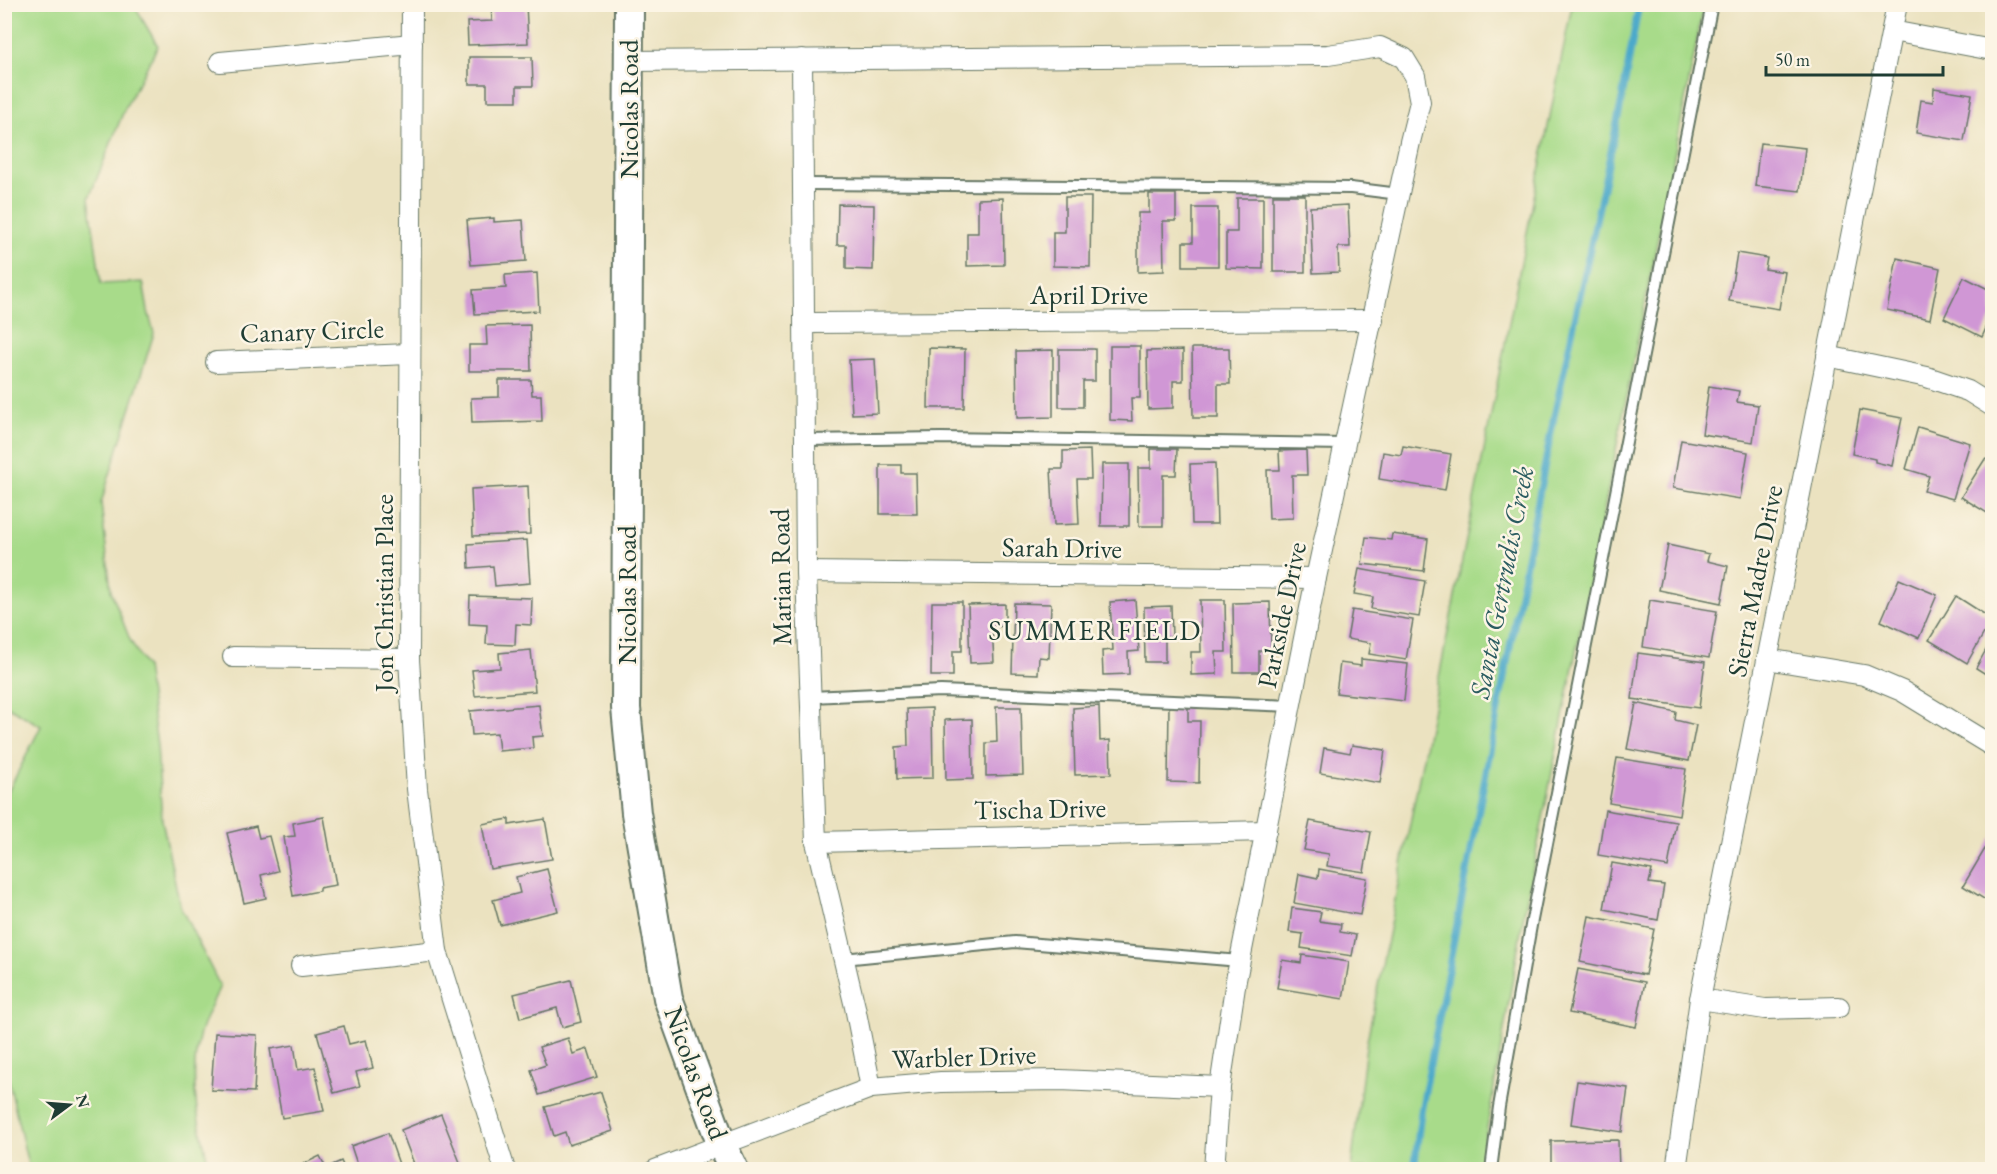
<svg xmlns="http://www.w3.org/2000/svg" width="1997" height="1174" font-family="'EB Garamond',serif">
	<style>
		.green { fill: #a8db8a; stroke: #648c5f; stroke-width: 1.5 }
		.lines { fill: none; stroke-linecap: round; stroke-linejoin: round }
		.stream { stroke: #4ba9ca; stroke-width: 7 }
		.building { fill: #d097d5 }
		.lane-casing { stroke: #667765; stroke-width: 14 }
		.street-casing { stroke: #667765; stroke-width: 22 }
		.secondary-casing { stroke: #667765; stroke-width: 32 }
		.lane { stroke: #fff; stroke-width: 10 }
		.street { stroke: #fff; stroke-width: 20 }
		.secondary { stroke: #fff; stroke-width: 28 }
		.labels { text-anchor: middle; stroke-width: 5; stroke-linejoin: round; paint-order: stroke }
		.street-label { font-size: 27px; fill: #1f3d34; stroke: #fcf5e5 }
		.water-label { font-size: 28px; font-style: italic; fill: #2c5d61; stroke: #fcf5e5 }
		.neighbourhood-label { font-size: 28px; letter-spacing: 1.5px; fill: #1f3d34; stroke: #fcf5e5 }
	</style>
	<rect width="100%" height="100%" fill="#fcf5e5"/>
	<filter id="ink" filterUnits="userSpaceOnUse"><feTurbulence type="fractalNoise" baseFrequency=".0167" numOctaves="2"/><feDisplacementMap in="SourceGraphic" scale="12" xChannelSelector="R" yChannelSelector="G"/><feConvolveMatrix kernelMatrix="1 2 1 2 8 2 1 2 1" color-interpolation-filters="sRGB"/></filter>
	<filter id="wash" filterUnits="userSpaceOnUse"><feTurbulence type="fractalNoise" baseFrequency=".008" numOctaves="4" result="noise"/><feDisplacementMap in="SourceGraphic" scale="24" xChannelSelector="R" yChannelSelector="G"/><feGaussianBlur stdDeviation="1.35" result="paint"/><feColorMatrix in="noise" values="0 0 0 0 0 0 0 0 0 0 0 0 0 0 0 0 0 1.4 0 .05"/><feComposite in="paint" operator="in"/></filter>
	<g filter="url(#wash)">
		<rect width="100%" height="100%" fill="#ebe2c0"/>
		<g class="green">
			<path d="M5,4L134,5L158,46L125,108L89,198L101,284L143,282L148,311L154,333L101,503L111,591L130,640L146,667L157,745L162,820L180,906L220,986C213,1003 201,1023 198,1042C189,1085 199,1127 210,1169H29L5,1065L4,800L41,726L5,705Z"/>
			<path d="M1572,5H1704L1523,919L1480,1169H1351L1366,1046Z"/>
		</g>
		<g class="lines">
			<path class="stream" d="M1414,1170L1421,1112L1554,417L1622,99L1639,4"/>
		</g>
		<g id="blocks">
			<g class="building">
				<path d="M491,4H526L528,43L468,45L467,22L492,21Z"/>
				<path d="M469,57H532L533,86H517V101H487V84H469Z"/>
				<path d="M1934,88L1972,94L1964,141L1916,133L1921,100L1933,102Z"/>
				<path d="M1760,143L1805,148L1800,191L1755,186Z"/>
				<path d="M1149,194H1176V221H1163L1164,271L1138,272V213H1149Z"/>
				<rect x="1273" y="195" width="32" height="77"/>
				<path d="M1065,197H1091L1090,267L1053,266V232H1065Z"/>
				<path d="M1003,198L1004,265L967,266V233H978V199Z"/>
				<path d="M1237,198H1263V269L1226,268V232H1237Z"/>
				<path d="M838,204L874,205L873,270L846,269V245H837Z"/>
				<path d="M1348,205L1350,247H1338L1339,272L1313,273L1310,207Z"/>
				<path d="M1193,208H1218V266H1183V242H1193Z"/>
				<path d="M494,218V222L523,220L526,261L471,265L467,220Z"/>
				<path d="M1737,253L1767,258L1765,269L1785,272L1779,309L1729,301Z"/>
				<path d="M1897,258L1940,268L1930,319L1887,310Z"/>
				<path d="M537,273L539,311L475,314L473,290L506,288L505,275Z"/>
				<path d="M1964,277L1992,291V315L1982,337L1944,318Z"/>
				<path d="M530,325L531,371H469V345H487L486,326Z"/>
				<path d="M1110,346H1140V398H1131L1132,421L1110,420Z"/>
				<path d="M929,348L965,349L964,408H928Z"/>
				<path d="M1192,348H1229L1230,384H1218V418H1193Z"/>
				<path d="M1059,349H1095V381H1083V407H1059Z"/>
				<path d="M1053,350V417L1017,418L1016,351Z"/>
				<path d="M1183,350V381H1173V408L1148,409L1147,351Z"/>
				<path d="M875,359L878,413L852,414L849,360Z"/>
				<path d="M499,380H531L532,395H541L542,421L472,423L471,398L499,397Z"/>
				<path d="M1709,386L1739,391L1737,402L1758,405L1753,442L1702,434Z"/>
				<path d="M1860,410L1902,418L1892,466L1875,462V459L1852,454Z"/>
				<path d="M1918,427L1970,443L1953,499L1924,491L1929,476L1906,469Z"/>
				<path d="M1681,440L1748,452L1740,499L1673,488Z"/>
				<path d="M1403,446L1451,454L1445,490L1379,479L1383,452L1401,455Z"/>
				<path d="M1151,449H1177L1176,475H1163V526H1139L1138,468H1151Z"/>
				<path d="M1090,450L1091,479H1077L1079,524L1054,525L1051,469H1063V451Z"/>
				<path d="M1306,450L1307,475H1292L1293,518L1269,519L1267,470H1280L1279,451Z"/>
				<path d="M1985,459L1992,463V516L1961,497Z"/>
				<path d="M1215,463L1217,524H1192L1190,464Z"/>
				<path d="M1102,464H1129V526H1101Z"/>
				<path d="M880,465H901V473H916L917,514H880Z"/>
				<path d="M528,486L530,534L473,536L471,489Z"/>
				<path d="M1392,534L1428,539L1424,571L1362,564L1366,537L1391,540Z"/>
				<path d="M527,540L530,583L495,586L493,566L469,568L468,544Z"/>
				<path d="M1668,545L1709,554L1707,561L1728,566L1721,603L1659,590Z"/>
				<path d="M1359,569L1425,581L1419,617L1371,609L1373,597L1354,594Z"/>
				<path d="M1899,579L1937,595L1919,638L1881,621Z"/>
				<path d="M470,596L532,598L531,625L516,624L515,645L486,644L487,625L469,624Z"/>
				<path d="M1956,596L1992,619L1967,663L1929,640Z"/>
				<path d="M1135,600L1139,651L1128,652L1129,674L1103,675L1102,651L1113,650L1110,602Z"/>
				<path d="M1200,600H1225L1226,652H1216L1217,674L1191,675V652H1201Z"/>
				<path d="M1650,600L1717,611L1709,658L1643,647Z"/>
				<path d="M932,602H962V651H953V676H931Z"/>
				<path d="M1270,602L1271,651H1259V672H1234L1233,603Z"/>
				<path d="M1014,603L1051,604L1049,658L1039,657L1038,674L1012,673Z"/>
				<path d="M1005,604V626L992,627L994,662L970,663L968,605Z"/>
				<path d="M1171,606L1172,637H1165V662H1145L1144,607Z"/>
				<path d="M1352,610L1413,620L1406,660L1369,654L1371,643L1347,639Z"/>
				<path d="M1992,639V678L1976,668Z"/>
				<path d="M531,650L535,691L475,696L472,670L500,668L499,653Z"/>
				<path d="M1638,653L1705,662L1699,708L1632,699Z"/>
				<path d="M1361,659L1408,664L1404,701L1336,693L1340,663L1361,666Z"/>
				<path d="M1636,703L1676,712L1675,720L1696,725L1689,761L1627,749Z"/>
				<path d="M1169,704H1188V721H1200L1199,783L1168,782Z"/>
				<path d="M539,705L543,736L532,737L533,748L499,751L497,733L472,735L470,711Z"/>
				<path d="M1099,706L1100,741L1110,740L1111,774L1075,775L1073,708Z"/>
				<path d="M996,707H1021L1023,775L986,776V743L997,742Z"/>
				<path d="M932,708L933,778L897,779L896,747L908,746L907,709Z"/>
				<path d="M972,719L973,779L946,780L945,720Z"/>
				<path d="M1352,745L1385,750L1380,783L1320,773L1324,748L1350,753Z"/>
				<path d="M1617,758L1686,769L1679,815L1609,803Z"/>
				<path d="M1605,810L1676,822L1668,867L1598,855Z"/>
				<path d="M324,817L336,885L319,888V891L293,896L284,837L295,836L293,823Z"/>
				<path d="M509,819V825L545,819L552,859L490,869L482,824Z"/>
				<path d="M1310,821L1371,832L1364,872L1327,866L1329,854L1304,850Z"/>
				<path d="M256,826L259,838L269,836L278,871L261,875L266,898L244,903L227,833Z"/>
				<path d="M1992,837V904L1963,886Z"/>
				<path d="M1612,863L1652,870L1649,883L1664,885L1658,920L1604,909Z"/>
				<path d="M547,869L558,911L500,925L493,900L520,893L516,877Z"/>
				<path d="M1319,869L1367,878L1360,915L1294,903L1299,874L1318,878Z"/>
				<path d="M1292,908L1321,912L1319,921L1341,924L1340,932L1356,935L1352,956L1301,948L1303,934L1289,932Z"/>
				<path d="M1589,916L1654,929L1645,975L1580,962Z"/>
				<path d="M1302,955L1349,962L1343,999L1277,988L1282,960L1301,963Z"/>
				<path d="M1578,969L1645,982L1636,1027L1569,1013Z"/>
				<path d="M571,980L581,1022L562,1027L557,1008L520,1018L514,994Z"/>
				<path d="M344,1026L349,1044L366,1040L373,1068L356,1072L360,1086L334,1093L317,1033Z"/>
				<path d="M215,1033L257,1035L254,1092L211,1090Z"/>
				<path d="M568,1038L573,1054L588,1049L597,1077L539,1095L531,1070L546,1065L539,1047Z"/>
				<path d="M294,1045L298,1070L315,1067L324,1111L282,1118L270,1049Z"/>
				<path d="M1577,1081L1628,1088L1622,1132L1571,1124Z"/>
				<path d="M601,1092L613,1131L569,1145L565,1132L554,1136L545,1107Z"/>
				<path d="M441,1114L463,1170H413L412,1165L414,1164L401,1130Z"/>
				<path d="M388,1133L400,1167L391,1170H359L351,1146Z"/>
				<path d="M1618,1140L1619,1170H1551V1141Z"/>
				<path d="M320,1156L326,1168L341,1161L345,1170H296L295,1168Z"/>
			</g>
		</g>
	</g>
	<g filter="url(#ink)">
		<use href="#blocks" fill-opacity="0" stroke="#667765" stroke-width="1.5"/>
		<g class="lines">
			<g class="lane-casing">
				<g id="lane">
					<path d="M804,184L1351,188L1399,194"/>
					<path d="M805,440L941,438L1346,444"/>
					<path d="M811,697L941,691L1291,706"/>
					<path d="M843,959L1015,942L1240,961"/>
					<path d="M1491,1170L1499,1107L1532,920L1712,4"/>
				</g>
			</g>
			<g class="street-casing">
				<g id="street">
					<path d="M412,4L409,659L417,789L437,951L505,1170"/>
					<path d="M1892,31L1992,50"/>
					<path d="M802,59L806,572L816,842L855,1007L871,1088"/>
					<path d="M630,61L1328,55L1380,47L1404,58L1415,76L1420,102L1410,142L1316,578L1236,980L1220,1087L1214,1170"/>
					<path d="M220,62L412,44"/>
					<path d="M805,323L1373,320"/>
					<path d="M1827,356L1927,377L1968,391L1992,406"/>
					<path d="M216,362L409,354"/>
					<path d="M806,572L1316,578"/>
					<path d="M233,657L409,659"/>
					<path d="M1767,659L1864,675L1902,691L1992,746"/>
					<path d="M816,842L1266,831"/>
					<path d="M301,966L437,951"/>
					<path d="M1700,999L1765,1009L1839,1007"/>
					<path d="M655,1170L871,1088L941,1082L1060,1080L1220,1087"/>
					<path d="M1676,1170L1700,999L1897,4"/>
				</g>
			</g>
			<g class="secondary-casing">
				<path id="secondary" d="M629,4L626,708L636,813L668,998L721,1143L734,1170"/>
			</g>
			<use href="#lane" class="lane"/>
			<use href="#street" class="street"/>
			<use href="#secondary" class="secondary"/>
		</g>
	</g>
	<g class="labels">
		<g class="street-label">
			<text transform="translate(629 109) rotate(-90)" y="9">Nicolas Road</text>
			<text x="1089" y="304">April Drive</text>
			<text transform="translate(312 331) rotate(-2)" y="9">Canary Circle</text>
			<text transform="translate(1062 548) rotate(1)" y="9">Sarah Drive</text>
			<text transform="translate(781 577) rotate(-91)" y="9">Marian Road</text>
			<text transform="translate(1755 581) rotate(-79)" y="9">Sierra Madre Drive</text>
			<text transform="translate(384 593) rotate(-90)" y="9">Jon Christian Place</text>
			<text transform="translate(627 595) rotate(-90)" y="9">Nicolas Road</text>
			<text transform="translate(1282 615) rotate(-78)" y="9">Parkside Drive</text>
			<text transform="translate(1040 809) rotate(-1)" y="9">Tischa Drive</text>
			<text transform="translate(964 1057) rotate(-2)" y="9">Warbler Drive</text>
			<text transform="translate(696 1073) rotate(70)" y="9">Nicolas Road</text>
		</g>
		<g class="water-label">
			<text transform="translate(1501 582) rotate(-79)" y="10">Santa Gertrudis Creek</text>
		</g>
		<g class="neighbourhood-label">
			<text x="1095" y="640">SUMMERFIELD</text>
		</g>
	</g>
	<rect width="1997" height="1174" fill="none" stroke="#fcf5e5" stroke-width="24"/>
	<g transform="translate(69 1105) rotate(74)" stroke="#fcf5e5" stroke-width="4.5" paint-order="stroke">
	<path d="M0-4.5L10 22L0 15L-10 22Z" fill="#1f3d34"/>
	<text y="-9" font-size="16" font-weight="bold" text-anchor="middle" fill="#1f3d34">N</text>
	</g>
	<path d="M1766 66v9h177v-9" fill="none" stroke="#1f3d34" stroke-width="3"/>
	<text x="1775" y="66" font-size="18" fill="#1f3d34" stroke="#fcf5e5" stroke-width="4.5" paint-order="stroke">50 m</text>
</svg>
